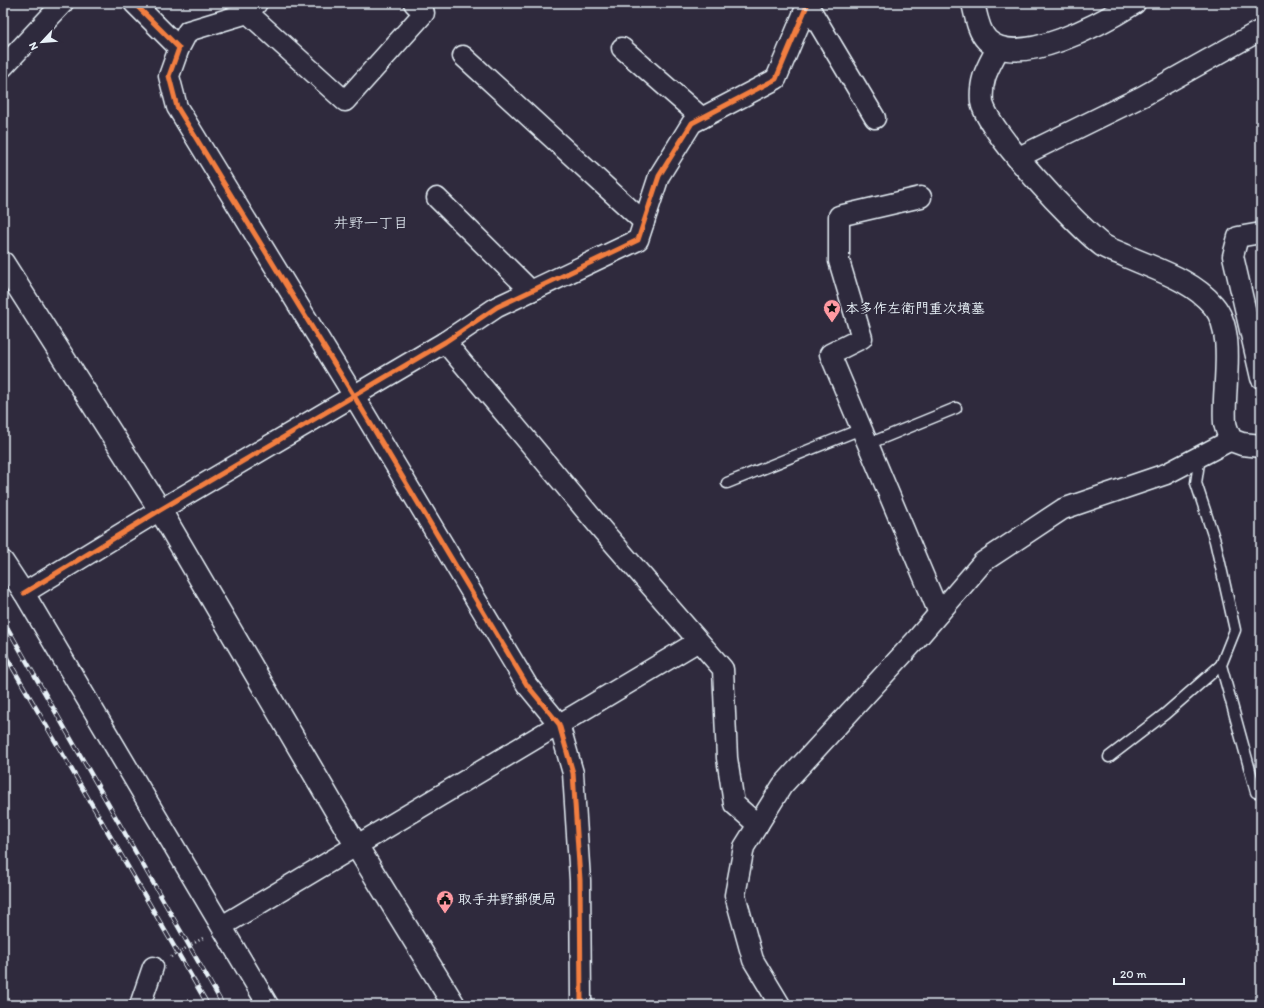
<svg xmlns="http://www.w3.org/2000/svg" width="1264" height="1008" font-family="Itim,'Klee One',sans-serif">
	<style>
		.lines { fill: none; stroke-linecap: round; stroke-linejoin: round }
		.service-casing { stroke: #e8f1f8; stroke-width: 13 }
		.minor-casing { stroke: #e8f1f8; stroke-width: 23 }
		.tertiary-casing { stroke: #e8f1f8; stroke-width: 25 }
		.path { stroke: #e8f1f8; stroke-width: 2.5; stroke-dasharray: 1 3; stroke-linecap: butt }
		.service { stroke: #2f2a3d; stroke-width: 10 }
		.minor { stroke: #2f2a3d; stroke-width: 20 }
		.tertiary { stroke: #2f2a3d; stroke-width: 22 }
		.rail-casing { stroke: #e8f1f8; stroke-width: 4.5 }
		.rail { stroke: #2f2a3d; stroke-width: 3; stroke-dasharray: 9; stroke-linecap: butt }
		.cycleway-casing { stroke: #2f2a3d; stroke-width: 8 }
		.cycleway { stroke: #f27e40; stroke-width: 5 }
		.labels { text-anchor: middle; stroke-width: 3; stroke-linejoin: round; paint-order: stroke }
		.poi-label { font-size: 14px; font-weight: bold; fill: #e8f1f8; stroke: #2f2a3d; text-anchor: start }
		.neighbourhood-label { font-size: 15px; fill: #e8f1f8; stroke: #2f2a3d }
	</style>
	<rect width="100%" height="100%" fill="#2f2a3d"/>
	<filter id="ink" filterUnits="userSpaceOnUse"><feTurbulence type="fractalNoise" baseFrequency=".025" numOctaves="2"/><feDisplacementMap in="SourceGraphic" scale="8" xChannelSelector="R" yChannelSelector="G"/><feConvolveMatrix kernelMatrix="1 2 1 2 8 2 1 2 1" color-interpolation-filters="sRGB"/></filter>
	<g filter="url(#ink)">
		<g class="lines">
			<g class="service-casing">
				<g id="service">
					<path d="M868,444L956,408"/>
					<path d="M1200,456L1196,483L1215,541L1235,630L1221,665L1256,792L1261,791"/>
					<path d="M727,483L861,429"/>
					<path d="M1109,757L1165,714L1221,665"/>
				</g>
			</g>
			<g class="minor-casing">
				<g id="minor">
					<path d="M134,3L179,48L169,76L177,107L354,396L527,685L559,724L573,773L580,880L581,1002L583,1005"/>
					<path d="M807,4L875,118"/>
					<path d="M248,13L345,101L424,13L414,3"/>
					<path d="M179,48L188,31L248,13L257,3"/>
					<path d="M622,48L702,118"/>
					<path d="M463,56L644,222"/>
					<path d="M3,67L63,3"/>
					<path d="M1017,158L1143,96L1261,30"/>
					<path d="M921,197L839,216V261L862,338L830,354L939,613"/>
					<path d="M437,198L531,291"/>
					<path d="M1261,233L1238,237L1233,256L1261,378"/>
					<path d="M445,342L603,531L723,669L727,758L734,804L758,825"/>
					<path d="M3,561L24,593L268,1005"/>
					<path d="M24,593L160,510L445,342L497,307L638,240L659,176L692,123L776,79L808,3"/>
					<path d="M222,926L697,642"/>
					<path d="M140,1005L153,967"/>
					<path d="M780,1005L753,960L735,895L744,847L782,786L916,640L983,562L1063,509L1166,474L1231,440"/>
				</g>
			</g>
			<g class="tertiary-casing">
				<g id="tertiary">
					<path d="M973,3C976,15 978,31 987,40C1018,70 1104,22 1134,3"/>
					<path d="M998,48C988,68 980,78 982,102C986,130 1077,226 1102,245C1108,249 1117,252 1124,255C1154,269 1191,279 1213,305C1237,332 1222,389 1225,423C1226,429 1229,435 1231,440L1242,444L1261,446"/>
					<path d="M3,263L160,510L356,845L454,1005"/>
				</g>
			</g>
			<path class="path" d="M171,957L203,938"/>
			<use href="#service" class="service"/>
			<use href="#minor" class="minor"/>
			<use href="#tertiary" class="tertiary"/>
			<g class="rail-casing">
				<g id="rail">
					<path d="M3,620L223,1005"/>
					<path d="M3,651L208,1005"/>
				</g>
			</g>
			<use href="#rail" class="rail"/>
			<g class="cycleway-casing">
				<g id="cycleway">
					<path d="M134,3L179,48L169,76L177,107L354,396L527,685L559,724L573,773L580,880L581,1002L583,1005"/>
					<path d="M24,593L160,510L445,342L497,307L638,240L659,176L692,123L776,79L808,3"/>
				</g>
			</g>
			<use href="#cycleway" class="cycleway"/>
		</g>
	</g>
	<defs>
		<g id="sight-pin" transform="scale(0.9)"><path d="M0 17L-7.5 6A9.5 9.5 0 1 1 7.5 6Z" fill="#ff9aa2" stroke="#2f2a3d"/><path d="M0-6L1.8-2.2L6-1.7L2.9 1.2L3.7 5.4L0 3.3L-3.7 5.4L-2.9 1.2L-6-1.7L-1.8-2.2Z" fill="#111"/></g>
		<g id="civic-pin" transform="scale(0.9)"><path d="M0 17L-7.5 6A9.5 9.5 0 1 1 7.5 6Z" fill="#ff9aa2" stroke="#2f2a3d"/><path d="M-.6-6.5H3V-4.5H.6V-3L4-1V1h2V6H-6V1h2V-1L-.6-3ZM-1.2 2.5V6h2.4V2.5Z" fill="#111"/></g>
	</defs>
	<g fill-rule="evenodd">
		<use href="#sight-pin" x="832" y="308"/>
		<use href="#civic-pin" x="445" y="899"/>
	</g>
	<g class="labels">
		<g class="poi-label">
			<text x="845" y="313">本多作左衛門重次墳墓</text>
			<text x="458" y="904">取手井野郵便局</text>
		</g>
		<g class="neighbourhood-label">
			<text x="371" y="228">井野一丁目</text>
		</g>
	</g>
	<rect width="1264" height="1008" fill="none" stroke="#2f2a3d" stroke-width="16"/>
	<rect x="8" y="8" width="1248" height="992" fill="none" stroke="#e8f1f8" stroke-width="1.5" filter="url(#ink)"/>
	<g transform="translate(42 42) rotate(244)" stroke="#2f2a3d" stroke-width="3" paint-order="stroke">
	<path d="M0-3L7 15L0 10L-7 15Z" fill="#e8f1f8"/>
	<text y="-6" font-size="11" font-weight="bold" text-anchor="middle" fill="#e8f1f8">N</text>
	</g>
	<path d="M1114 978v6h70v-6" fill="none" stroke="#e8f1f8" stroke-width="2"/>
	<text x="1120" y="978" font-size="12" fill="#e8f1f8" stroke="#2f2a3d" stroke-width="3" paint-order="stroke">20 m</text>
</svg>
